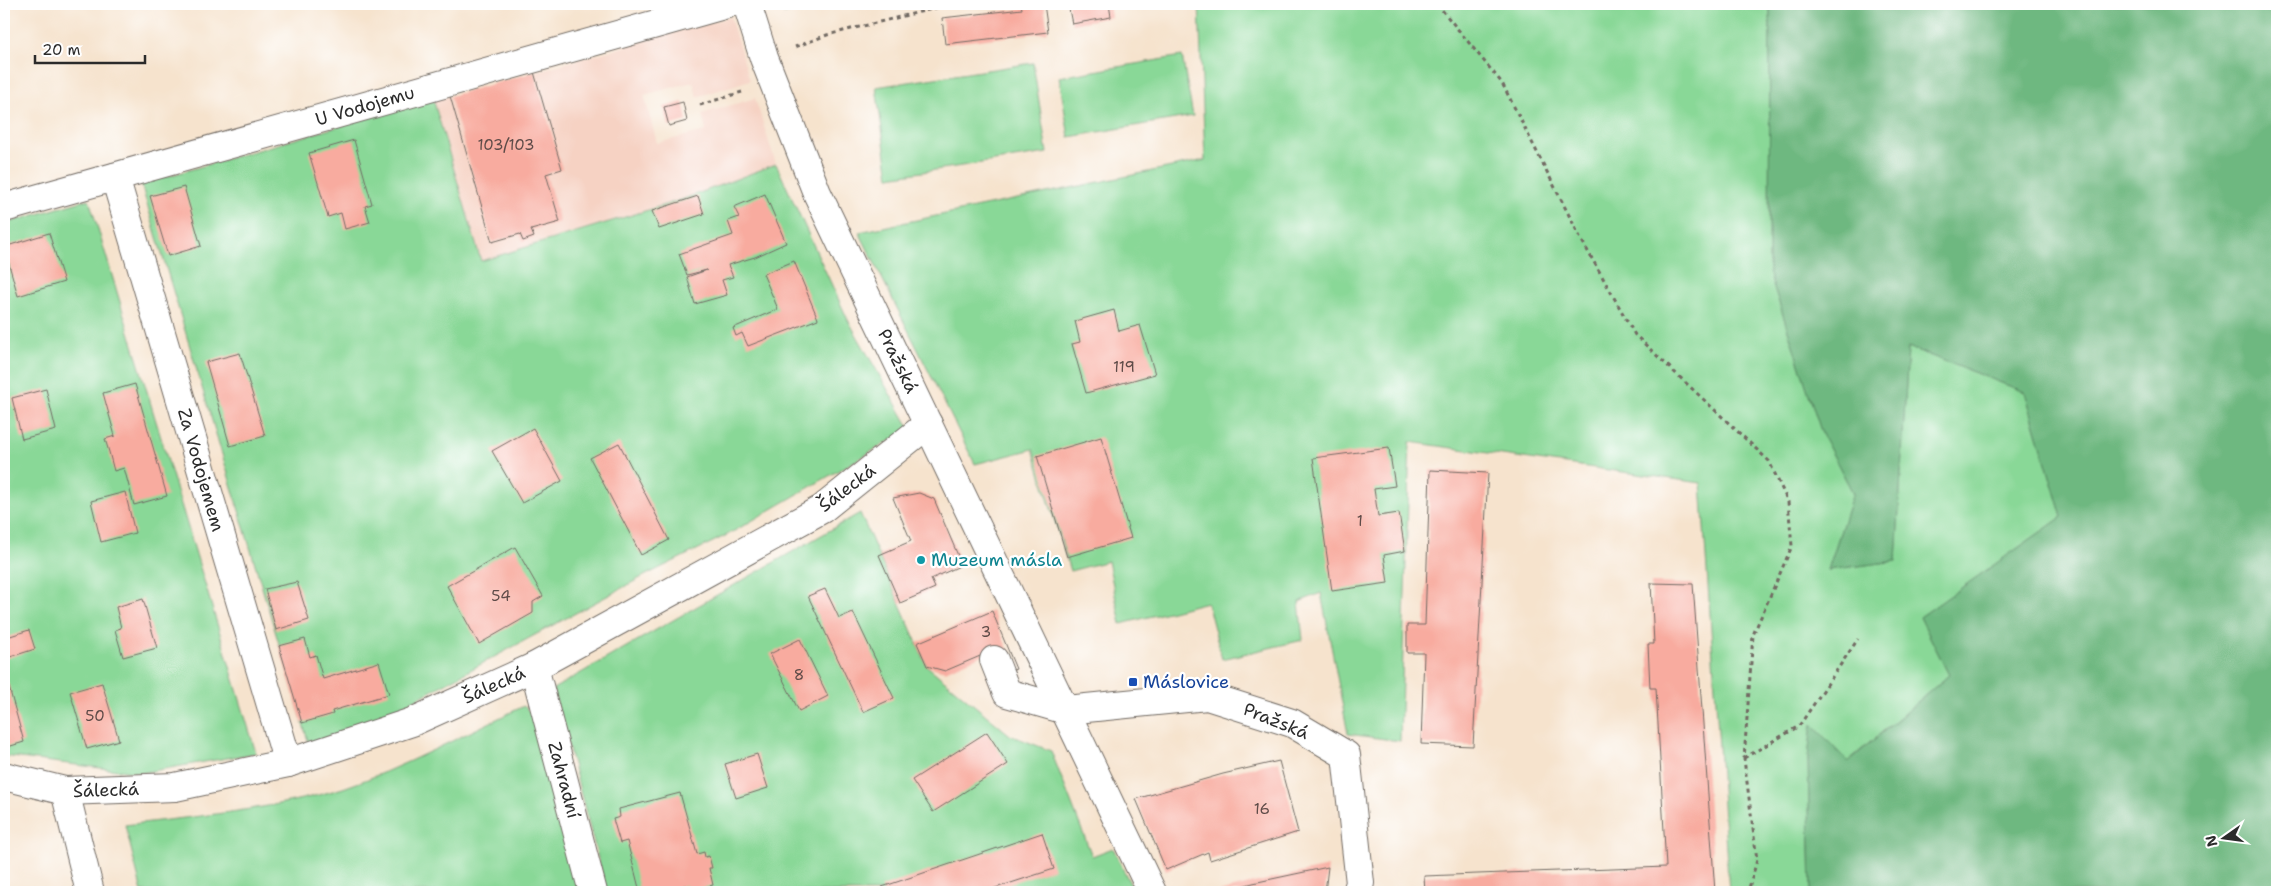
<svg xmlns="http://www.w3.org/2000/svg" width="2281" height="896" font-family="'Shantell Sans',sans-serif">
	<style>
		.built { fill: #f6d2c3 }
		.green { fill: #89d897; stroke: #5a8261 }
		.forest { fill: #6eb880; stroke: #4c7256 }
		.building { fill: #f8ab9f }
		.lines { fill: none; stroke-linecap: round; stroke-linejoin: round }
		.minor-casing { stroke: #726b64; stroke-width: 30 }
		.path { stroke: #726b64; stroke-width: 3; stroke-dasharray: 4 4; stroke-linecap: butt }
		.minor { stroke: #fff; stroke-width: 28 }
		.culture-dot { fill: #0f9aa8; stroke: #fff; stroke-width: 2 }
		.transit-dot { fill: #1a4fb4; stroke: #fff; stroke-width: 2 }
		.labels { text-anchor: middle; stroke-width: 4.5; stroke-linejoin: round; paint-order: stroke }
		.number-label { font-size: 15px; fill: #5e4b48 }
		.street-label { font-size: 18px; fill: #2b2b2b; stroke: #fff }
		.culture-label { font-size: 18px; fill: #0d838f; stroke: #fff; text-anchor: start }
		.transit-label { font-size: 18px; fill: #164399; stroke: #fff; text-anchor: start }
	</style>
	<rect width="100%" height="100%" fill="#fff"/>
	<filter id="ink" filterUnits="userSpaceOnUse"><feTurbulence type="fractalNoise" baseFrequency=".02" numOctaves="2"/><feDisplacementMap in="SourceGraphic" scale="10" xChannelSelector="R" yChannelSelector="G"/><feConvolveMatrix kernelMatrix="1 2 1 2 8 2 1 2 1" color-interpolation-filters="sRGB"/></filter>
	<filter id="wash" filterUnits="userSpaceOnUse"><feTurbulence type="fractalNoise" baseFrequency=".0096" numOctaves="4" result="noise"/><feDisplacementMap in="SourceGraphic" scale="20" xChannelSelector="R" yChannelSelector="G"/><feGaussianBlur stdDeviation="1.12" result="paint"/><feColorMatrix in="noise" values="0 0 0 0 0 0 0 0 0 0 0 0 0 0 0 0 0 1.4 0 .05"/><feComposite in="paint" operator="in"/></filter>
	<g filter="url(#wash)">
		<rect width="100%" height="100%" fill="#f6e3cd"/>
		<path class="built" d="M730,17L750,80L697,97L693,82L644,95L657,143L706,131L702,114L755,98L776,164L681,200L481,261L433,99L450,96L491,242L520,234L523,241L534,237L531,230L560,222L546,174L562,169L534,72Z"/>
		<g class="green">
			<path d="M781,4H817L784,14Z"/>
			<path d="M1199,4H1770L1769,272L1822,434L1853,493L1828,570L1896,561L1908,347L2025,392L2062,517L1920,617L1949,675L1847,762L1812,725L1808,758L1811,892H1729L1701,483L1410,442L1400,741L1348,734L1321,593L1299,602L1303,640L1222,659L1207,602L1121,624L1108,561L1070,571L1033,449L975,464L859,232L1205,160Z"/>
			<path d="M1182,56L1193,116L1069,137L1059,77Z"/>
			<path d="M1033,63L1047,153L889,177L876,87Z"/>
			<path d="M433,99L481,261L681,200L776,164L848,320L910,429L729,534L646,575L385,716L309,744L141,184Z"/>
			<path d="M89,199L256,753L141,773L4,756V224Z"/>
			<path d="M860,513L927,666L1010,735L1051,751L1092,856L1113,848L1134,892H607L553,689Z"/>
			<path d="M524,706L531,713L580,892H142L125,825C198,816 272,810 343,788C403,768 466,733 524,706Z"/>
		</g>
		<path class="forest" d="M1770,4H2277V892H1811L1808,758L1812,724L1848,762L1949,675L1920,617L2062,517L2025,392L1908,347L1896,561L1828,570L1853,493L1822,434L1769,272Z"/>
		<g id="blocks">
			<g class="building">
				<path d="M1021,4H1044L1048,32L945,44L942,18L1022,9Z"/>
				<path d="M1068,4H1109L1111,17L1072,24Z"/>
				<path d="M534,72L562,169L546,174L560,222L531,230L534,237L523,241L520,234L492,242L450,96Z"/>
				<path d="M683,102L687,121L669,126L664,107Z"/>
				<path d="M354,140L372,204L365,206L370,222L345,229L341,213L328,217L309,153Z"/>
				<path d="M184,187L201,246L168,256L150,196Z"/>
				<path d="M765,194L786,243L755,257L728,265L733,277L722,280L727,295L695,304L687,277L707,270L687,275L679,254L733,235L728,221L739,217L734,207Z"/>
				<path d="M698,196L704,214L659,229L652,211Z"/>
				<path d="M49,233L64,282L18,296L4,247Z"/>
				<path d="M794,261L818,319L748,346L742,333L736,336L733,328L778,309L763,274Z"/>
				<path d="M1114,310L1119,331L1140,325L1155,374L1086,393L1072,344L1080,342L1075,321Z"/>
				<path d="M240,353L265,436L230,446L206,362Z"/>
				<path d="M135,384L167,496L134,505L124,468L114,471L109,452L105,439L115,436L103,393Z"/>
				<path d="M46,389L56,430L22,439L12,398Z"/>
				<path d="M533,428L562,481L522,503L492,451Z"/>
				<path d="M1101,437L1131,538L1067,557L1037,456Z"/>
				<path d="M619,443L669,540L641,555L590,458Z"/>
				<path d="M1389,448L1395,486L1374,489L1378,516L1399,513L1405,551L1384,555L1388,583L1332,591L1313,458Z"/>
				<path d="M1430,470L1488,473L1473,746L1421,744L1424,653H1407V625H1425Z"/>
				<path d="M125,492L135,533L101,542L91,501Z"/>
				<path d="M919,493L934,499L962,565L931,579L935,588L900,603L879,555L911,541L893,498Z"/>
				<path d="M515,547L543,596L533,602V613L479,644L447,586Z"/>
				<path d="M297,582L309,620L276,630L265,589Z"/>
				<path d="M1651,583L1693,584L1715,892H1425L1424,876L1666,867L1656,688H1650L1648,644H1654Z"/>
				<path d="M825,589L839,618L853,612L894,698L863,712L808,596Z"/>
				<path d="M143,599L157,648L123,657L115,630L121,628L116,607Z"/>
				<path d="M992,611L1016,669L1009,672L999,648L945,671L927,666L917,643Z"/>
				<path d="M29,630L35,649L7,658L4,638Z"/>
				<path d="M305,639L310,657L316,655L323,679L379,662L389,694L332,711L333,714L302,723L279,646Z"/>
				<path d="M800,639L828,696L799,711L770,654Z"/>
				<path d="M4,669L24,742L4,748Z"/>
				<path d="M102,683L119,740L87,749L70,692Z"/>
				<path d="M987,732L1008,764L933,812L912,780Z"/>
				<path d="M757,754L768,788L736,798L725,764Z"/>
				<path d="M1279,761L1298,832L1210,860L1208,852L1166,870L1136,799L1223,774Z"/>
				<path d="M680,793L697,854L704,852L705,857L709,856L712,868H709L713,885L688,892L686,885L659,892H640L627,841L620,843L613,819L620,817L619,809Z"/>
				<path d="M1042,833L1054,869L983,892H883L882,887Z"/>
				<path d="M1328,867L1325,892H1219L1253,883Z"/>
			</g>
		</g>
	</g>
	<g filter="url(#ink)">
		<use href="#blocks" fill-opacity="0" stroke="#726b64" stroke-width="1"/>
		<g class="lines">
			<g class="minor-casing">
				<g id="minor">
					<path d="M747,4L764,58L817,193L1152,892"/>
					<path d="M115,177L288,763"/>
					<path d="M4,208L727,4"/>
					<path d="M994,660L1007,693L1066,710L1207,696L1292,723L1346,755L1360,883L1357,892"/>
					<path d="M534,667L593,892"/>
					<path d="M4,776L65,791L175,787L288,763L412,722L534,667L822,509L928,424"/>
					<path d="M65,791L90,892"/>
				</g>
			</g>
			<g class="path">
				<path d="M1437,4L1502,83L1581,239L1635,335L1769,461L1788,502L1792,546L1753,635L1744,759L1757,860L1748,892"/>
				<path d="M795,47L827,35L952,4"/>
				<path d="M700,105L742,92"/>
				<path d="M1744,758L1799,726L1858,639"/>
			</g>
			<use href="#minor" class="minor"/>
		</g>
	</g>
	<circle class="culture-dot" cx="921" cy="560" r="5"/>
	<rect class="transit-dot" x="1128" y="677" width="10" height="10" rx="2.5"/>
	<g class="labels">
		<g class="number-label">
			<text x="506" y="150">103/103</text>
			<text x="1124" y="372">119</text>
			<text x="1360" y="526">1</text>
			<text x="501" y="601">54</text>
			<text x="986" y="637">3</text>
			<text x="799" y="680">8</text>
			<text x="95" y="721">50</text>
			<text x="1262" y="814">16</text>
		</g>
		<g class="street-label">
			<text transform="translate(365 106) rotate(-16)" y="6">U Vodojemu</text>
			<text transform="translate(898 361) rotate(64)" y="6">Pražská</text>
			<text transform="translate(201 470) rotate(74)" y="6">Za Vodojemem</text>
			<text transform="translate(847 488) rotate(-37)" y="6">Šálecká</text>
			<text transform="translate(494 685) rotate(-24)" y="6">Šálecká</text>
			<text transform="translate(1276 721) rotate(22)" y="6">Pražská</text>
			<text transform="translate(564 780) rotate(75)" y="6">Zahradní</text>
			<text transform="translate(106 790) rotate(-2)" y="6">Šálecká</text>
		</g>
		<g class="culture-label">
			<text x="931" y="566">Muzeum másla</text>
		</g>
		<g class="transit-label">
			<text x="1143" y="688">Máslovice</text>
		</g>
	</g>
	<rect width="2281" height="896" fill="none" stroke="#fff" stroke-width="20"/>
	<g transform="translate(2224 838) rotate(256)" stroke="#ffffff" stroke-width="4" paint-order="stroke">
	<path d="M0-4L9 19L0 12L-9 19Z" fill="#2b2b2b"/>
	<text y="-8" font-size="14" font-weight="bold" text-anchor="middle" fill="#2b2b2b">N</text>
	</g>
	<path d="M35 55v8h110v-8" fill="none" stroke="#2b2b2b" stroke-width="2.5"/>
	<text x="42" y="55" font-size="15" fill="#2b2b2b" stroke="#ffffff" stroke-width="4" paint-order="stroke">20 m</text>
</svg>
